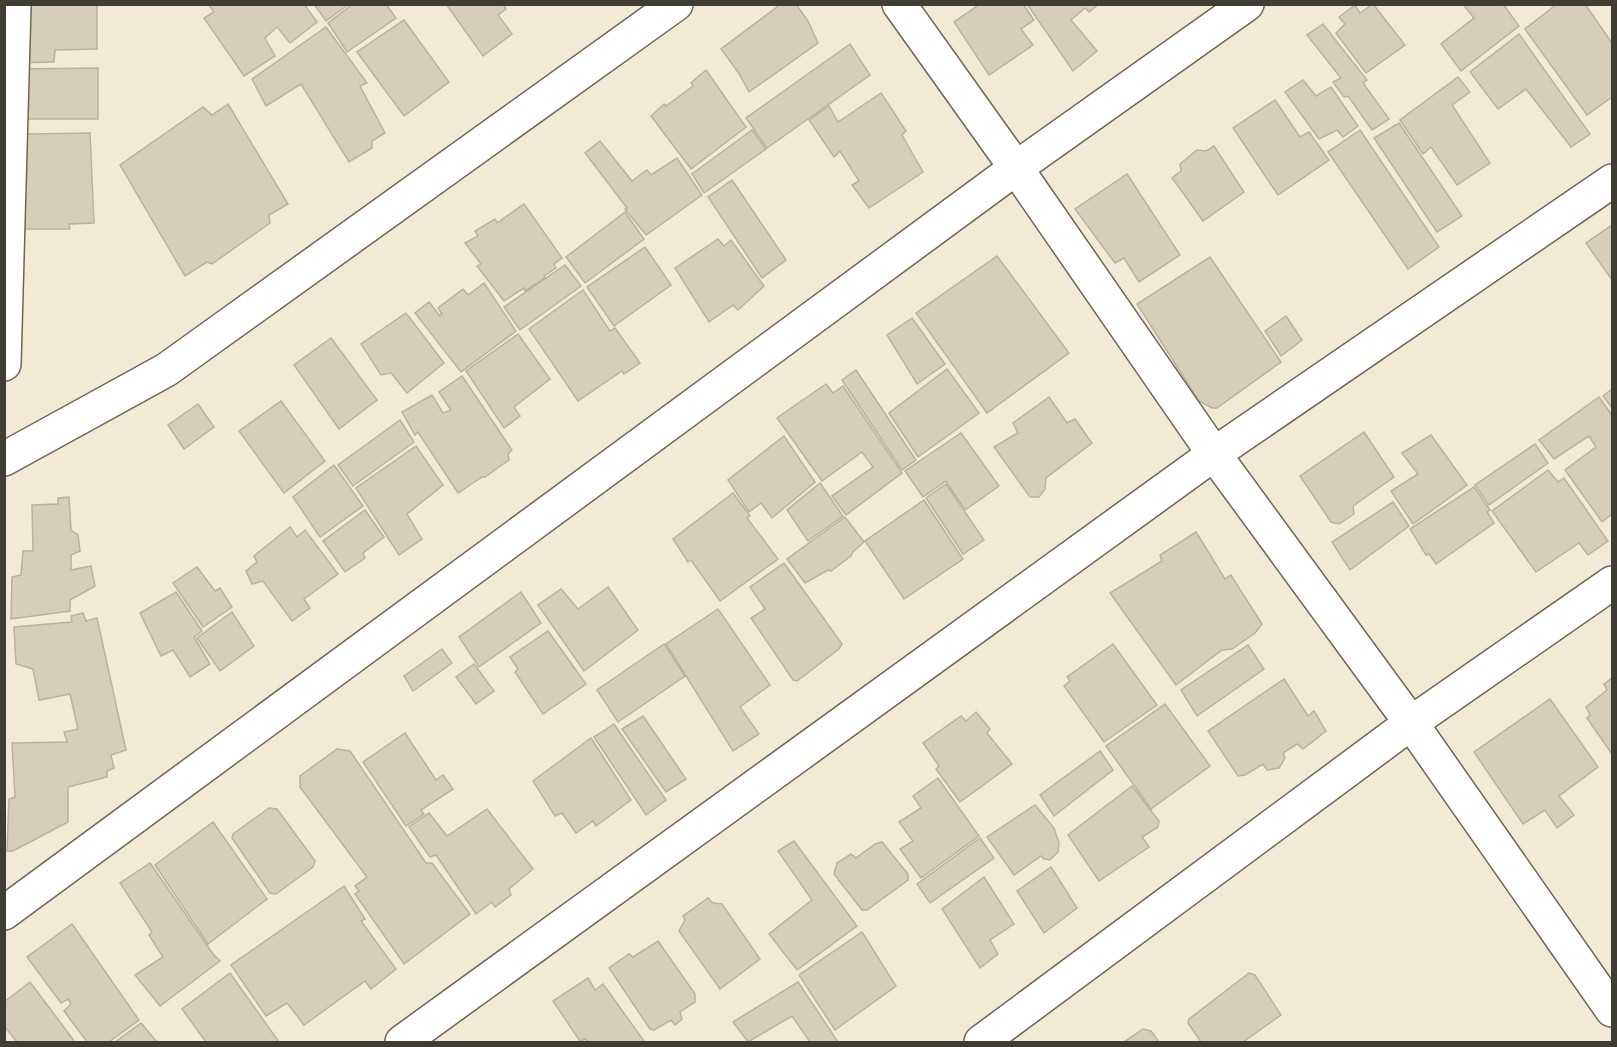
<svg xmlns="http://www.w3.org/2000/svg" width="1617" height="1047" font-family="'PT Sans Narrow',sans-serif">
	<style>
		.building { fill: #d6ceb9; stroke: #bab29d; stroke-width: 1.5 }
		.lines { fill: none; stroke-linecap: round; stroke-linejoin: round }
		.minor-casing { stroke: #6e6754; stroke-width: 36 }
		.minor { stroke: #fff; stroke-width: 33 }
	</style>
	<rect width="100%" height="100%" fill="#f2ead5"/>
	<g class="building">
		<path d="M19,4H97V49L55,50L54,62L17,63Z"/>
		<path d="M208,4H304L317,22L290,43L277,27L265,38L275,56L244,76L204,18L214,12Z"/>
		<path d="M314,4H349L326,21Z"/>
		<path d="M353,4H386L396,18L347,52L328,23Z"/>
		<path d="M446,4H503L506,9L498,15L512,34L483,56Z"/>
		<path d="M781,4H796L808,21L818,43L749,92L738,72L721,49Z"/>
		<path d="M980,4H1023L1034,20L1021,29L1033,45L989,75L954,22Z"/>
		<path d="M1027,4H1099L1089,12L1085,8L1071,20L1097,51L1073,71Z"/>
		<path d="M1373,4L1405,45L1366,73L1336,33L1345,24L1339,17L1355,5L1360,13Z"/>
		<path d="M1463,4H1503L1519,26L1461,71L1441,44L1474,18Z"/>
		<path d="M1557,4H1585L1612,43V97L1587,115L1525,29Z"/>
		<path d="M404,20L449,82L404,116L357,52Z"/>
		<path d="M1323,24L1367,80L1363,83L1389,119L1372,130L1348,96L1344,97L1333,82L1341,78L1307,35Z"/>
		<path d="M326,27L367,83L360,86L385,133L372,141V148L349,162L301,84L266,106L252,79Z"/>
		<path d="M1519,34L1590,134L1571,147L1526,89L1498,109L1470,72Z"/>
		<path d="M850,44L870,75L767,148L746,118Z"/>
		<path d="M98,68V119H18L20,69Z"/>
		<path d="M706,70L746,127L691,169L651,116L664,104L666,106L693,86L691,83Z"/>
		<path d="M1458,77L1470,92L1452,105L1490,163L1457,185L1431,147L1423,154L1400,120Z"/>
		<path d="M1303,80L1316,96L1331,87L1358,126L1343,137L1337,130L1319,139L1285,92Z"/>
		<path d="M881,93L906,131L902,135L923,172L869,208L852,185L859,181L840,151L834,157L809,120L829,106L838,122Z"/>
		<path d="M1275,100L1300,137L1309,132L1329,160L1278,195L1233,128Z"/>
		<path d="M228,104L288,204L269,215L270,223L212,264L207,262L185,276L120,165L203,107L212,115Z"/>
		<path d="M1399,123L1462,216L1437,232L1374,138Z"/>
		<path d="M752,130L766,149L704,193L692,174Z"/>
		<path d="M1360,130L1439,247L1408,269L1328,152Z"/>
		<path d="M90,133L94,223L69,224L70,229H18L26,134Z"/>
		<path d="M600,141L632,181L647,170L651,175L677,158L702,195L646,235L625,209L627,208L585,153Z"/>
		<path d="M1214,146L1244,192L1203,221L1172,178L1181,171L1180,164L1197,150L1206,151Z"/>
		<path d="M1127,174L1180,255L1139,282L1124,258L1115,263L1075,209Z"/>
		<path d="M732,180L786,260L762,278L708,197Z"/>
		<path d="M524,204L562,258L554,264L556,268L544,276L545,278L525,291L524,288L504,301L477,266L481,264L465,243L478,236L475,231L495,219L497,223Z"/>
		<path d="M625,212L644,239L585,283L566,257Z"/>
		<path d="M1612,225V280L1586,243Z"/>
		<path d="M718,239L724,246L731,240L764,286L738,310L733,305L709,322L675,268Z"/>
		<path d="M645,247L671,285L614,326L587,287Z"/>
		<path d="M997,256L1069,353L987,413L916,313Z"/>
		<path d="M1210,257L1281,362L1217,408H1212L1199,401L1137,304Z"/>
		<path d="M565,265L581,286L520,330L504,307Z"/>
		<path d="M484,283L516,331L461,372L415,313L429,302L440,316L442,314L438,308L463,289L468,295Z"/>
		<path d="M583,290L610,331L615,328L640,363L624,374L622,371L578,401L529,329Z"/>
		<path d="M406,313L444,363L407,393L391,373L381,375L361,344Z"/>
		<path d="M1286,316L1302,340L1281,356L1265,331Z"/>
		<path d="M912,318L945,364L917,384L887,335Z"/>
		<path d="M518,334L550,379L514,407L520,416L504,428L466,371Z"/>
		<path d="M331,338L377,400L339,429L294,365Z"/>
		<path d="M947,369L979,413L918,457L889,413Z"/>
		<path d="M856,370L916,460L902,470L842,380Z"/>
		<path d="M462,376L512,450L508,454L509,460L485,477H482L458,493L418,432L415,435L402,412L432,395L443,413L451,410L439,392Z"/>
		<path d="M826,384L833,393L843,386L902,473L846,515L832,496L873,467L862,452L822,481L777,418Z"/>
		<path d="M1612,389V408L1603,396Z"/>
		<path d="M1049,397L1067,423L1075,419L1092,443L1046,478L1045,489L1039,497H1030L994,447L1018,433L1013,423Z"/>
		<path d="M1599,397L1612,415V514L1602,522L1565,470L1596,447L1589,436L1554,459L1539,440Z"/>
		<path d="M281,401L325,461L284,493L239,431Z"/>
		<path d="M198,404L214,427L184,449L168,425Z"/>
		<path d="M400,420L414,442L353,486L338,465Z"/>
		<path d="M1364,432L1394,477L1353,506L1354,514L1339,524L1331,522L1300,476Z"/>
		<path d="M961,433L999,486L965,510L946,481L923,497L905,471Z"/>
		<path d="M1431,435L1467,485L1413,524L1391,491L1418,474L1402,453Z"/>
		<path d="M784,436L815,482L772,518L761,503L749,512L728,480Z"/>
		<path d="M1535,444L1548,463L1489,505L1475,485Z"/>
		<path d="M416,446L443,485L407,514L422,539L399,555L356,488Z"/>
		<path d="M334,465L363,506L320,537L293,497Z"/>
		<path d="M1548,470L1558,482L1564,478L1608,541L1588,555L1579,543L1536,572L1492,511Z"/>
		<path d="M820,483L843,516L808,541L787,510Z"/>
		<path d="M946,484L984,540L963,554L926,498Z"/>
		<path d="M1474,487L1490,510L1487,512L1494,523L1436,564L1429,554L1426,555L1410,529Z"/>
		<path d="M733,493L750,516L747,518L778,559L720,601L691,560L688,562L673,539Z"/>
		<path d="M69,497L71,530L78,535L80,551L71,555V570L91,566L95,586L70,600V611L11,619L12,577L21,575L23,551H33L32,505L58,504V498Z"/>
		<path d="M924,500L963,559L904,599L865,541Z"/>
		<path d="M1393,502L1409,526L1350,570L1332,542Z"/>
		<path d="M365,510L384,537L363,553L365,558L345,572L323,541Z"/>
		<path d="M845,517L864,542L853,552L851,556L831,571L828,570L805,583L787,559Z"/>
		<path d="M290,527L297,537L305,530L338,574L304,599L310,608L292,621L263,581L252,584L246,571L257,562L254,556Z"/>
		<path d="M1196,532L1225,579L1231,575L1262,624L1255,633L1232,649L1222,650L1176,685L1110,593L1162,561L1160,555Z"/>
		<path d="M784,563L842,644L839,649L797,681L793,680L751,618L765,609L750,587Z"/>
		<path d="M197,567L215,591L220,588L232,607L203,627L173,583Z"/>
		<path d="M608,587L638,630L584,671L538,605L561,589L578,609Z"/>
		<path d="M176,592L202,631L194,637L210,664L190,677L173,650L161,656L140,613Z"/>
		<path d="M521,592L541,623L479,667L459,637Z"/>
		<path d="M718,609L770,685L740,707L759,734L733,751L666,644Z"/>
		<path d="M232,612L254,646L220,671L197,638Z"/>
		<path d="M83,613L86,621L97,618L126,750L111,755L114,768L107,771V777L68,787V822L13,851H7L9,799L15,797L12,743L67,742L64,732L78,729L70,694L39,700L33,669L16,664L14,627L72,622L71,616Z"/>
		<path d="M548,631L586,684L543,714L515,672L518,669L510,657Z"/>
		<path d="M664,644L685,676L618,722L597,690Z"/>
		<path d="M1113,644L1157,705L1104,742L1064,686L1070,681L1067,677Z"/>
		<path d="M1248,645L1264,669L1197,716L1181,690Z"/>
		<path d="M442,649L452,663L413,691L404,676Z"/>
		<path d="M474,664L494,691L476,704L456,677Z"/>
		<path d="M1612,678V754L1587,718L1590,715L1586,707L1607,690L1604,684Z"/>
		<path d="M1284,679L1308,716L1314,711L1326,731L1303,749L1297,744L1283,753L1285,758L1279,768L1267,770L1263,764L1245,775L1238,776L1208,731Z"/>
		<path d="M1550,699L1598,767L1559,796L1574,815L1557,828L1545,810L1523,824L1474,752Z"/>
		<path d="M1165,704L1210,766L1151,809L1106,746Z"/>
		<path d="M976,712L990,729L987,733L1012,764L960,802L936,769L939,766L923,743L961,716L966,721Z"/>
		<path d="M643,716L686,779L666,792L622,729Z"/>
		<path d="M614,724L666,800L646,815L594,737Z"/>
		<path d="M405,733L436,780L443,775L453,789L421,810L424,814L406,826L363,762Z"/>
		<path d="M591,738L631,800L596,826L593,821L576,833L562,813L555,816L533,781Z"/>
		<path d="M337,749L350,751L426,863H432L470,914L404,964L355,894L359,891L355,886L367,877L300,787V776Z"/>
		<path d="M1100,751L1113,770L1054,816L1040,795Z"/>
		<path d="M938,778L979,836L921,878L900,849L913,841L899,822L921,808L913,796Z"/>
		<path d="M1132,786L1159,821L1158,827L1142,837L1149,847L1099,881L1068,835Z"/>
		<path d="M1035,805L1054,828L1059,843L1058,852L1050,860L1044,859L1041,856L1014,875L987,837Z"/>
		<path d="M269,808L277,809L315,861L313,867L276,894L270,893L232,838L233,834Z"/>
		<path d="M487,809L533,869L509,889L511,895L495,907L492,902L476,914L436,855L430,857L409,827L429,813L447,836Z"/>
		<path d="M213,822L267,899L208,944L155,865Z"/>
		<path d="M980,838L994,858L930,903L917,884Z"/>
		<path d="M794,841L857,926L797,970L769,934L812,900L778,851Z"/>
		<path d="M882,842L908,874V880L867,910H862L834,874L837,863L851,854L856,858L875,844Z"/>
		<path d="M150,863L213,954L220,961L160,1006L135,975L163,957L149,935L152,932L120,883Z"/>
		<path d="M1051,867L1077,908L1044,933L1017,891Z"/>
		<path d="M984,877L1014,924L990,940L998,954L980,968L942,909Z"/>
		<path d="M344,886L365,919L361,921L396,969L371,989L365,981L304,1025L287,1003L266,1016L231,965Z"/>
		<path d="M708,898L713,903L722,904L760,959L720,989L679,931L685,920L683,916Z"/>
		<path d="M72,924L139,1020L109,1042H87L64,1011L71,1004L68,999L61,1003L27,957Z"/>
		<path d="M862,932L896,986L835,1030L799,975Z"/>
		<path d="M658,941L695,994V1002L680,1012L682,1019L675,1025L671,1020L654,1030L650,1029L609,968L629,954L633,957Z"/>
		<path d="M230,973L279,1042H206L182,1009Z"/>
		<path d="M1249,973L1255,975L1281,1015L1243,1042H1201L1188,1023L1189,1019Z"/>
		<path d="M588,978L595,990L603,984L644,1041L641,1042H588L585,1039L580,1041L553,1001Z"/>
		<path d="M30,982L75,1042H17L4,1026V1002Z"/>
		<path d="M798,982L838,1042H810L792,1016L748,1042L733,1022Z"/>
		<path d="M141,1023L157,1042H115Z"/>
		<path d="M1143,1029L1151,1031L1159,1042H1124Z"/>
	</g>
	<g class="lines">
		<g class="minor-casing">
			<g id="minor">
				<path d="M899,4L1016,168L1214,454L1411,723L1612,1010"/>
				<path d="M4,364L14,4"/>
				<path d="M4,459L166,370L676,4"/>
				<path d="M4,913L1016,168L1247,4"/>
				<path d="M402,1042L1214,454L1612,181"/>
				<path d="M981,1042L1411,723L1612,583"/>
			</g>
		</g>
		<use href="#minor" class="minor"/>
	</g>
	<rect width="1617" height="1047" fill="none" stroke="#403d34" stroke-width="12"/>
</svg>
